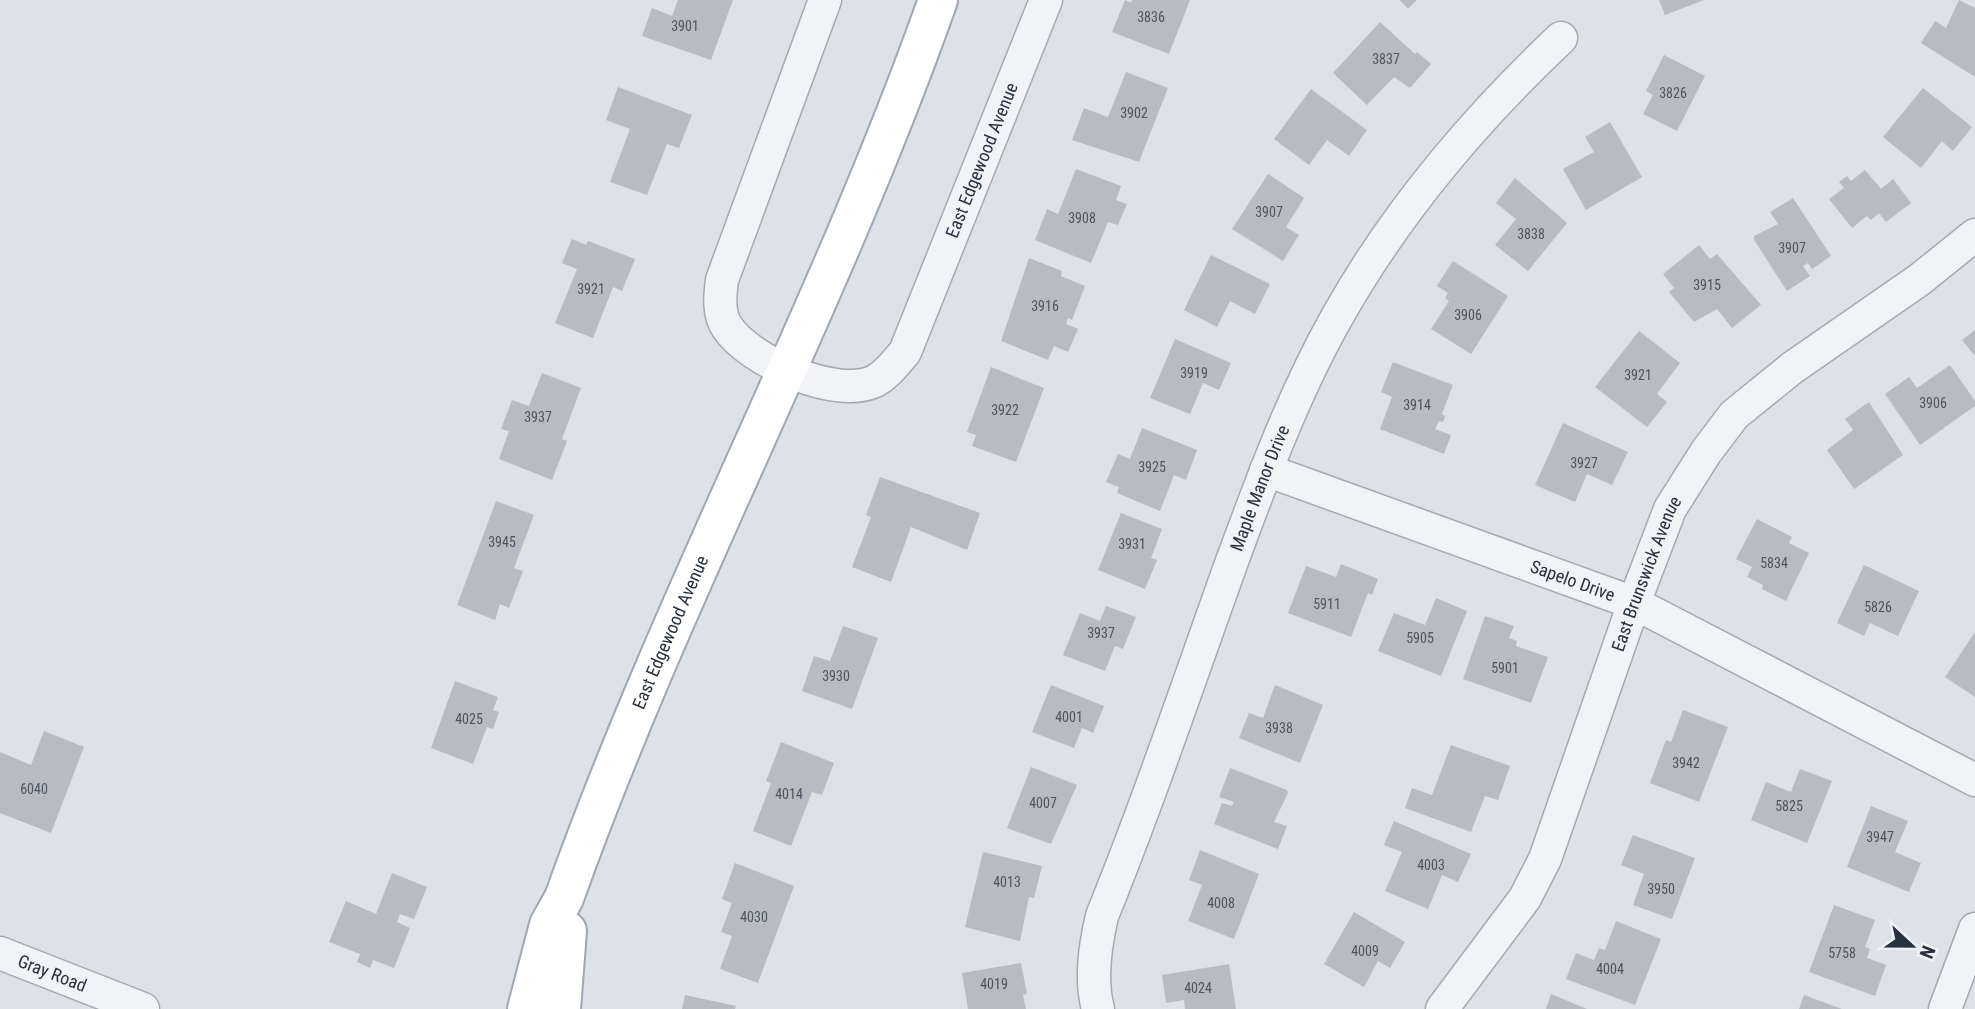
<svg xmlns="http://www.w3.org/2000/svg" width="1975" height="1009" font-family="'Roboto Condensed',sans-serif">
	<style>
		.building { fill: #b6bcc4 }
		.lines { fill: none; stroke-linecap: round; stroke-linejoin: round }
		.minor-casing { stroke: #a4a9b1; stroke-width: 35 }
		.major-casing { stroke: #9ea7b3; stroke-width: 42 }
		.minor { stroke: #f1f3f6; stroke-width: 32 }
		.major { stroke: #fff; stroke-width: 38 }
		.labels { text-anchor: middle; stroke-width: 6; stroke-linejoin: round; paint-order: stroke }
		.number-label { font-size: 14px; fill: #4c5460 }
		.street-label { font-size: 18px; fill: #28313e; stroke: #eef1f5 }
	</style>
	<rect width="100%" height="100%" fill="#dee2e7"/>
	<g class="building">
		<path d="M678,0H733L711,60L642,36L652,8L672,16Z"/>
		<path d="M1125,0L1131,3L1132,0H1190L1169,54L1112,32Z"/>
		<path d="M1400,0H1417L1408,9Z"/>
		<path d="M1659,0H1704L1665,15Z"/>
		<path d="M1959,0L1975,8V77L1921,43L1935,21L1946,28Z"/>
		<path d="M1380,22L1415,54L1417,52L1431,64L1410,88L1394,77L1367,105L1333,73Z"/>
		<path d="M1664,55L1705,76L1677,131L1643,114L1653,95L1646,91Z"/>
		<path d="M1126,72L1168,88L1139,162L1072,140L1084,108L1108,117Z"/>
		<path d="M618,87L692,115L679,148L667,144L647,195L610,182L630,129L606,120Z"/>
		<path d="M1923,88L1972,127L1953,151L1942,141L1921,168L1883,137Z"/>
		<path d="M1311,89L1367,130L1349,156L1327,140L1309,165L1274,139Z"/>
		<path d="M1610,122L1642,177L1586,210L1563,169L1594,152L1585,137Z"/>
		<path d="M1076,169L1121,186L1116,200L1127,204L1118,225L1108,222L1091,263L1035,240L1047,209L1058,214Z"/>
		<path d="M1865,170L1881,189L1893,179L1911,203L1886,222L1879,213L1871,220L1867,216L1852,228L1829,199L1844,188L1839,182L1847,176L1851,181Z"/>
		<path d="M1268,174L1304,198L1286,227L1299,235L1283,261L1232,229Z"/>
		<path d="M1515,178L1567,223L1528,271L1495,245L1516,219L1496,203Z"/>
		<path d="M1793,198L1831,256L1812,269L1808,263L1803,266L1810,276L1787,291L1754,240V236L1778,224L1770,212Z"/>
		<path d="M572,239L586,245L588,241L635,259L622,291L613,287L593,338L555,323L577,269L562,263Z"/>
		<path d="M1699,245L1710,259L1717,254L1761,305L1732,328L1717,309L1694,322L1669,292L1674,288L1663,274Z"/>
		<path d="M1211,255L1270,284L1255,314L1230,301L1217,327L1184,310Z"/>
		<path d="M1029,258L1062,271L1061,276L1085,286L1072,320L1068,318L1066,324L1078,329L1068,352L1054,346L1048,360L1001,341Z"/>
		<path d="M1453,261L1508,296L1471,354L1431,329L1449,301L1445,298L1448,293L1437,286Z"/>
		<path d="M1975,330V356L1962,340Z"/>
		<path d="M1639,331L1680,363L1657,394L1667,402L1647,427L1595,387Z"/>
		<path d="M1175,339L1231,363L1219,390L1203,383L1190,414L1150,398Z"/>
		<path d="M1393,362L1453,385L1442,414L1445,416L1443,422L1439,421L1435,429L1451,435L1444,454L1380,429L1392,397L1381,392Z"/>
		<path d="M1950,365L1975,401V406L1920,445L1885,394L1909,377L1917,388Z"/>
		<path d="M991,367L1044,388L1016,462L972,446L976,435L967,432Z"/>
		<path d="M542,373L581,388L562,439L567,441L552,480L499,459L509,431L501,429L512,400L529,406Z"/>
		<path d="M1869,402L1903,455L1854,489L1827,450L1853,430L1845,419Z"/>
		<path d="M1563,423L1628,452L1612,485L1587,474L1575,502L1535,485Z"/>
		<path d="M1142,428L1197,450L1186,480L1174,475L1160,511L1117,493L1119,487L1106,482L1118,454L1130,459Z"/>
		<path d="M880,477L980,513L967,550L911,527L891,582L852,567L871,517L866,515Z"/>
		<path d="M496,501L534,515L514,568L523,571L509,608L500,604L495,620L457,605Z"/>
		<path d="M1121,513L1162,529L1151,558L1157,560L1145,589L1098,570Z"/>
		<path d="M1757,519L1792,537L1789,543L1809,553L1786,601L1762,589L1763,585L1747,577L1752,567L1736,559Z"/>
		<path d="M1341,564L1378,579L1372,595L1368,593L1351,637L1288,613L1306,566L1336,577Z"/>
		<path d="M1864,565L1919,591L1898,636L1870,623L1864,636L1837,623Z"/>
		<path d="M1436,598L1467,611L1441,676L1378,651L1394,613L1425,625Z"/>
		<path d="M1106,606L1136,617L1123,649L1115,646L1105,671L1063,655L1080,613L1100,621Z"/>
		<path d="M1485,616L1514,626L1509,638L1517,641L1516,646L1548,657L1531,703L1463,679Z"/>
		<path d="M843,626L878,638L852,709L802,691L814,656L830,661Z"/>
		<path d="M1975,632V697L1945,677Z"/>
		<path d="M455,681L498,697L493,710L499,712L493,729L487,727L473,764L431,748Z"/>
		<path d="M1051,685L1104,706L1093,733L1082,728L1074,748L1032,732Z"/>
		<path d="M1275,685L1323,705L1300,763L1239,738L1249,713L1263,718Z"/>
		<path d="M1683,710L1728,727L1699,802L1650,783L1666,740L1671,742Z"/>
		<path d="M44,731L84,747L51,833L0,813V752L31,765Z"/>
		<path d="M781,742L834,763L822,795L812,792L791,846L753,831L771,783L766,781Z"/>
		<path d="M1451,745L1510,766L1498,800L1485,796L1471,832L1405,808L1412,788L1432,795Z"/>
		<path d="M1031,767L1077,785L1051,844L1007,828Z"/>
		<path d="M1230,768L1287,790L1288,793L1274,822L1287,826L1278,849L1214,824L1222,803L1232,806L1234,802L1219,797Z"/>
		<path d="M1800,769L1832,781L1807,843L1751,820L1766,782L1791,792Z"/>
		<path d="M1871,806L1908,821L1895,852L1921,863L1909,892L1847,867Z"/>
		<path d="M1394,821L1471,854L1458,882L1442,875L1428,909L1385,891L1402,852L1384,845Z"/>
		<path d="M1633,835L1695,858L1672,919L1633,905L1644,874L1621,865Z"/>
		<path d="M1200,850L1259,874L1234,939L1188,921L1202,885L1189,880Z"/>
		<path d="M983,852L1042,866L1034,898L1029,897L1020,941L965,927Z"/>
		<path d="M735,863L794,886L758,983L720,969L732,936L721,932L732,903L722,899Z"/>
		<path d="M392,873L427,887L414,919L400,914L397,922L410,928L394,968L373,960L370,968L357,962L360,954L329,942L346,901L376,914Z"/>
		<path d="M1834,905L1875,920L1865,947L1870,949L1867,958L1886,965L1875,996L1809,972Z"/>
		<path d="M1354,912L1405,942L1390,968L1378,961L1364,987L1324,964Z"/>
		<path d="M1616,921L1661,939L1635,1005L1566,979L1576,953L1594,960L1599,948L1605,950Z"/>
		<path d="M1021,963L1027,994L1023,995L1026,1009H968L962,973Z"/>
		<path d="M1229,964L1236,1009H1185L1184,1000L1166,1003L1162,975Z"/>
		<path d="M1551,994L1587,1009H1546Z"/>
		<path d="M685,995L736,1006L735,1009H682Z"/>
		<path d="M1804,995L1842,1009H1799Z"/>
	</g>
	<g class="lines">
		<g class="minor-casing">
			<g id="minor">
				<path id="s1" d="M825,0L722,280C720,296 718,313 727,327C749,361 837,400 875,381C888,374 896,362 905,352L1046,0"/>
				<path id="s2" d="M1266,470L1634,603L1975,780"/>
				<path id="s3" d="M0,953L143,1009"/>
				<path id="s4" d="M1098,1009C1090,979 1095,946 1102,916C1149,800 1189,681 1231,564C1262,480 1293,395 1337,317C1396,212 1474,120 1561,38"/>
				<path id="s5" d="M1442,1009L1525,898L1545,859L1634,603L1670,509L1706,452L1734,415L1792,368L1919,280L1975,235"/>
				<path d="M1945,1009L1975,929"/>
			</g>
		</g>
		<g class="major-casing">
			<g id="major">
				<path id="s6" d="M527,1009L549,925L564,898C673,592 830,306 938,0"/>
				<path d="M561,1009L567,931"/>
			</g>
		</g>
		<use href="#minor" class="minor"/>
		<use href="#major" class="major"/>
	</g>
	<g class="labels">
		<g class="number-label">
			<text x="1151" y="22">3836</text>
			<text x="685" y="31">3901</text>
			<text x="1386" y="64">3837</text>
			<text x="1673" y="98">3826</text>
			<text x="1134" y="118">3902</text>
			<text x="1269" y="217">3907</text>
			<text x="1082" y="223">3908</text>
			<text x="1531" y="239">3838</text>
			<text x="1792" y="253">3907</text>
			<text x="1707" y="290">3915</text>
			<text x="591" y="294">3921</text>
			<text x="1045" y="311">3916</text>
			<text x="1468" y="320">3906</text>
			<text x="1194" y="378">3919</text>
			<text x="1638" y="380">3921</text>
			<text x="1933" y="408">3906</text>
			<text x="1417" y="410">3914</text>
			<text x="1005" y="415">3922</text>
			<text x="538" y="422">3937</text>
			<text x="1584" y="468">3927</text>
			<text x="1152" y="472">3925</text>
			<text x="502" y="547">3945</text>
			<text x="1132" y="549">3931</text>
			<text x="1774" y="568">5834</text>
			<text x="1327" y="609">5911</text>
			<text x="1878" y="612">5826</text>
			<text x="1101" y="638">3937</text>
			<text x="1420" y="643">5905</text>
			<text x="1505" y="673">5901</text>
			<text x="836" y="681">3930</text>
			<text x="1069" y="722">4001</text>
			<text x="469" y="724">4025</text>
			<text x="1279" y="733">3938</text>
			<text x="1686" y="768">3942</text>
			<text x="34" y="794">6040</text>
			<text x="789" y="799">4014</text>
			<text x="1043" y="808">4007</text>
			<text x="1789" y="811">5825</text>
			<text x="1880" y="842">3947</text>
			<text x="1431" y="870">4003</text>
			<text x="1007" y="887">4013</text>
			<text x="1661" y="894">3950</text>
			<text x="1221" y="908">4008</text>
			<text x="754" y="922">4030</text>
			<text x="1365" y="956">4009</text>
			<text x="1842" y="958">5758</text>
			<text x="1610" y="974">4004</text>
			<text x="994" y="989">4019</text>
			<text x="1198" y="993">4024</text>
		</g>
		<g class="street-label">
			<text dy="6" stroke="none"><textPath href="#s1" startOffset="761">East Edgewood Avenue</textPath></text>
			<text dy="6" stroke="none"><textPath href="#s4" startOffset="550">Maple Manor Drive</textPath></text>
			<text dy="6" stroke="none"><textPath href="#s5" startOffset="485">East Brunswick Avenue</textPath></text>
			<text dy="6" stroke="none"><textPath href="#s2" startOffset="326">Sapelo Drive</textPath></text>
			<text dy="6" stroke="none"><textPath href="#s6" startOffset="404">East Edgewood Avenue</textPath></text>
			<text dy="6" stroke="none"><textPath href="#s3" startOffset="56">Gray Road</textPath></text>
		</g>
	</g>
	<g transform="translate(1912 946) rotate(112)" stroke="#eef1f5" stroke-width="5" paint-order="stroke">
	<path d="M0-5L12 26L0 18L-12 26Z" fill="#28313e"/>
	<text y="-10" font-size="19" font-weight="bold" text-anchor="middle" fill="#28313e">N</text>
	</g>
</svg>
